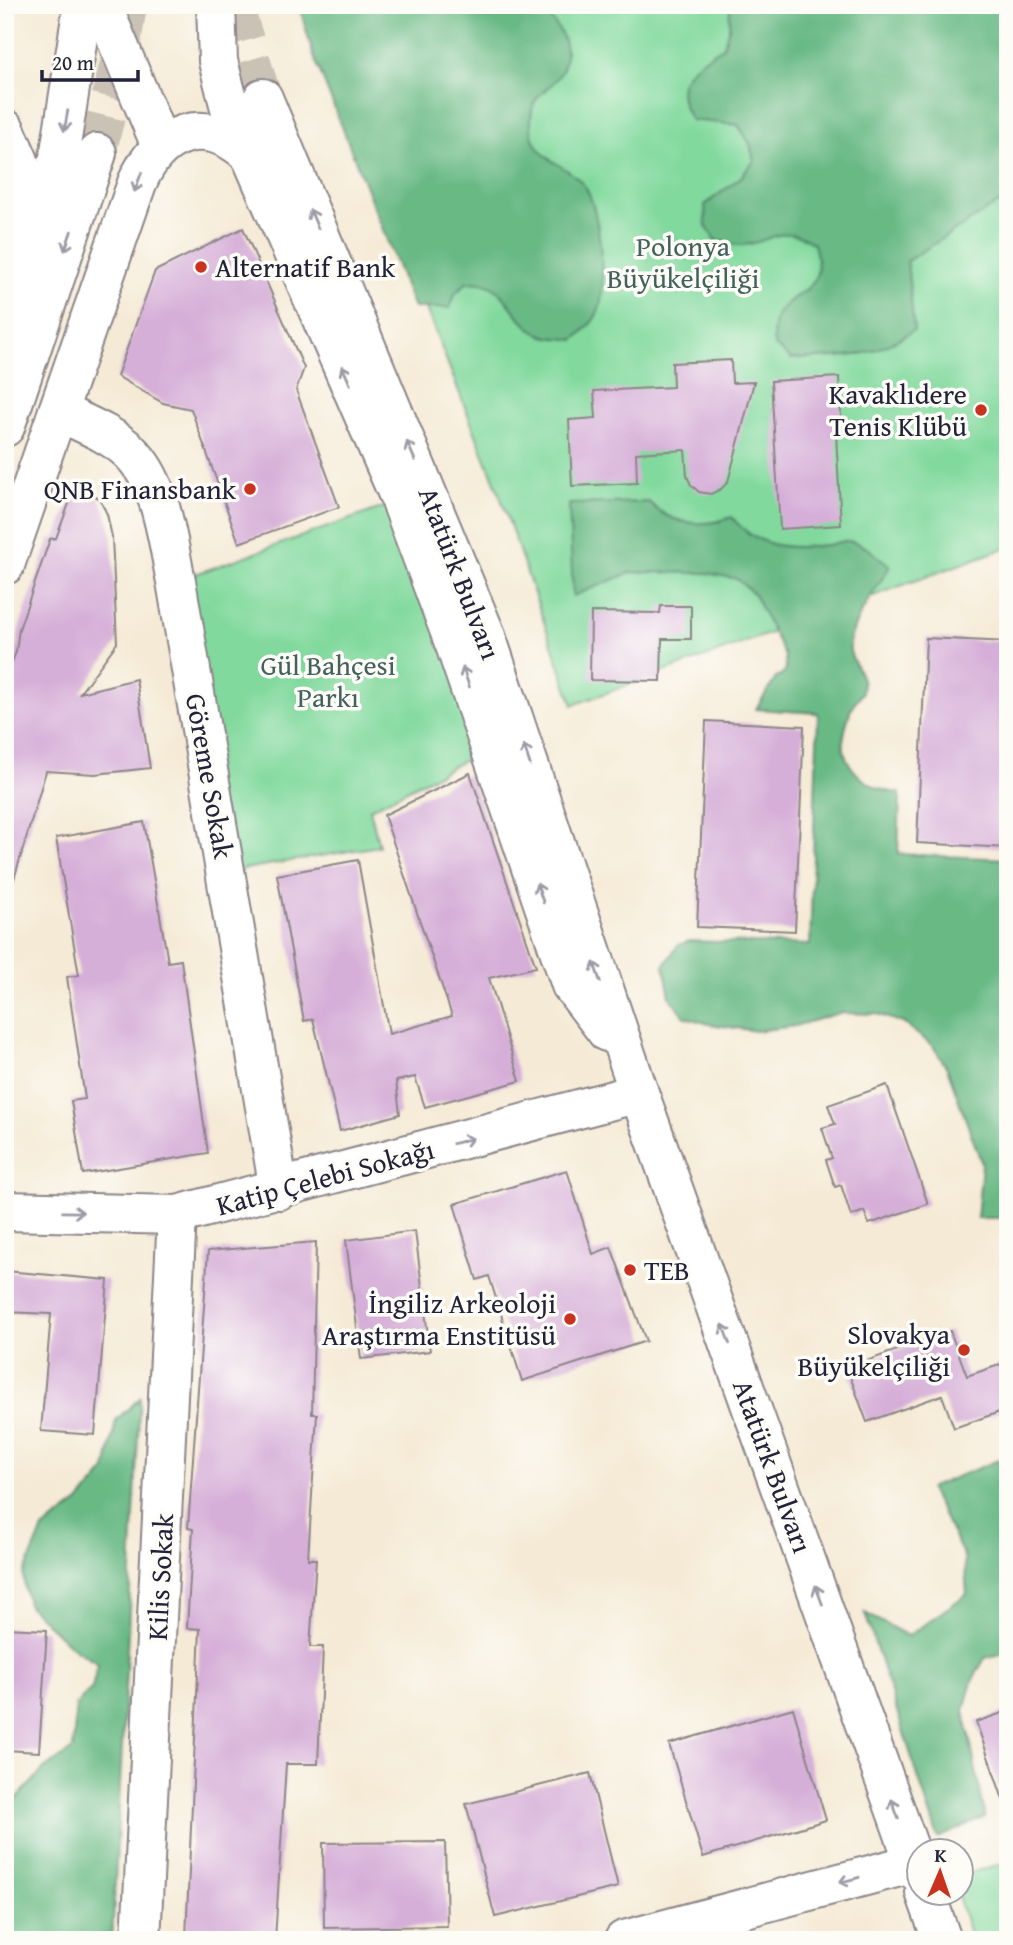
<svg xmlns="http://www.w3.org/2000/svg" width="1013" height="1945" font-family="'Gentium Book Plus',serif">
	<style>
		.green { fill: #81d99d; stroke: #527e6c; stroke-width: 2 }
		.forest { fill: #68b984; stroke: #456e60; stroke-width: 2 }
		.building { fill: #d6afd8 }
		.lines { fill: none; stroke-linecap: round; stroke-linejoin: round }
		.major-tunnel { stroke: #cbc2b6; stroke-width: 38; stroke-dasharray: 38 19; stroke-linecap: butt }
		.minor-casing { stroke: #8c8688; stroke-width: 42 }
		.major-casing { stroke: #8c8688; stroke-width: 42 }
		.minor { stroke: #fff; stroke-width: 38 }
		.major { stroke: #fff; stroke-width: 38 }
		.oneway { stroke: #9c9ca7 }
		.poi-dot { fill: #c8321e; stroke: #fdfcf7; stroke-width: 2.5 }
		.labels { text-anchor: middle; stroke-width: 7; stroke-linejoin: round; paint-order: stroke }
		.park-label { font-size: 28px; fill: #43625d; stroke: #fdfcf7 }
		.poi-label { font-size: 28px; fill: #22223b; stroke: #fdfcf7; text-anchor: end }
		.street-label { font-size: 28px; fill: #22223b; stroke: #fdfcf7 }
	</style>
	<rect width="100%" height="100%" fill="#fdfcf7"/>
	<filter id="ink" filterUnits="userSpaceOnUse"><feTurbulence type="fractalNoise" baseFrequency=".0143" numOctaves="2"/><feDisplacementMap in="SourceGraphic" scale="14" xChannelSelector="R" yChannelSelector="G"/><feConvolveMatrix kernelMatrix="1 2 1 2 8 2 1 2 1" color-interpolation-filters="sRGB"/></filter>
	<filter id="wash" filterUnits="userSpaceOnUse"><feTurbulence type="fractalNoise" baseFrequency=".00686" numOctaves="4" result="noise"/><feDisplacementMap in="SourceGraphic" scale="28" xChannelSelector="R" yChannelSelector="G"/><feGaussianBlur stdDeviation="1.57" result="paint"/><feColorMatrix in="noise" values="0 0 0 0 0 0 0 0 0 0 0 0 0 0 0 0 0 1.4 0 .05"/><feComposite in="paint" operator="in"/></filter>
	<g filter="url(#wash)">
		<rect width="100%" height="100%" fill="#f5ead5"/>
		<g class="green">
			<path d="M306,5H1008V547L573,705L499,493Z"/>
			<path d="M401,501L490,747L370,809L379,846L226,872L176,581Z"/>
			<path d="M1008,1862V1940H972L957,1893L960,1892L961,1875Z"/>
		</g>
		<g class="forest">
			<path d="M299,5H537C558,23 576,47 560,74C547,96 529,90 531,128C533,161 567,163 584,185C599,204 606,282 600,306C596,321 585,330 574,340C564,338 550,339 542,335C507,319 508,277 466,283L455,294L450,308H414L313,54Z"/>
			<path d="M730,5H1008V197L907,261L914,330C866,361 846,356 791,359L774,345C773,335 772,321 779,312C799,285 828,294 814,244C781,222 773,242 744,245C736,246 725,242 716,241L706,226L705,205L741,177L754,161L750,144L738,125L691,120C666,81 692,66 723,47L729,29Z"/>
			<path d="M649,502C670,525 704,528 732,517C756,548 789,550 826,545C833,545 841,540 848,541C863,542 879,557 890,566C878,587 846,628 850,651C853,665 866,676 862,692C861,696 855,701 853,705C849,712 847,722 845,730C836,766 868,790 900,793L898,854L1008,859V1218H977L982,1164L947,1068L933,1046L903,1023L877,1014L839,1013L795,1026L756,1031L709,1024L685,1017L670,997L664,966L678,945L689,941L810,945L818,713L756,709L776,678L786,671L785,656L754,594L737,579L707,573L632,572L573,596L569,504Z"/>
			<path d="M140,1398L112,1940H5V1811L44,1769L73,1749L76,1705L92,1688L98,1664L74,1649L28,1605L23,1576L43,1529L79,1502L106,1470L116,1420Z"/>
			<path d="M1008,1456V1652L985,1658L972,1681L964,1710L985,1817L938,1838L865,1613L908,1636L967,1594L964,1556L929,1488Z"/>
		</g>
		<g id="blocks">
			<g class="building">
				<path d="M243,228L304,368L296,390L339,507L239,543L191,409L163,403L117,376L155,271Z"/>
				<path d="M731,360L732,383L754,382L728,482L721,489L711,494L699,492L691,485L687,476L685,450L636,453L637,483L572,486L569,420L596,418L594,391L673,387L672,363Z"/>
				<path d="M839,377L842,434H836L841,525L780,529L771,381Z"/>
				<path d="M88,493L99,498L107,514L112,537L117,643L80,693L136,679L150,768L95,774L46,771L12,886L5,885V679L16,652L19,629L50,539L56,538L70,501L77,494Z"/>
				<path d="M661,606H691V639H662L661,681L590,680L591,612L660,613Z"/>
				<path d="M926,638L1008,642V848L917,843Z"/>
				<path d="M706,721L804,726L795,931L697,927Z"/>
				<path d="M470,773L536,967L489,978L520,1081L425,1107L415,1077L396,1081L400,1114L340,1131L313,1019L304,1021L277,875L358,860L389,1034L452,1016L384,815Z"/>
				<path d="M144,822L168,962L181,960L208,1153L83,1174L71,1101L85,1099L67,977L79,975L56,838Z"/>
				<path d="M887,1085L928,1204L869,1224L864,1211L851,1216L841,1185L835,1187L826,1160L832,1158L822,1128L835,1124L828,1105Z"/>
				<path d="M567,1170L593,1254L611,1247L646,1341L522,1381L489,1276L477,1280L454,1204Z"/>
				<path d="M415,1231L430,1351L361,1359L346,1240Z"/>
				<path d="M316,1242L312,1414H317L308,1559H316L310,1647H323L318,1764H286L275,1940L186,1937L200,1629L187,1628L193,1529L188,1528L208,1251Z"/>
				<path d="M5,1271L108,1280L95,1435L41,1431L51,1314L5,1312Z"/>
				<path d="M950,1331L967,1376L1008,1362V1409L954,1428L942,1395L867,1422L847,1368Z"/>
				<path d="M5,1628L47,1630L39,1752L5,1750Z"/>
				<path d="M793,1708L826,1820L703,1857L669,1744Z"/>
				<path d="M1008,1711V1801L1004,1802L976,1722Z"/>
				<path d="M590,1773L618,1887L495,1917L466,1804Z"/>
				<path d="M445,1842L447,1926L324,1928L323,1843Z"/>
			</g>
		</g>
	</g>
	<g filter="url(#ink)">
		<use href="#blocks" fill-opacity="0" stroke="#8c8688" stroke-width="2"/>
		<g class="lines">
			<g class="major-tunnel">
				<path d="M234,5L263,98"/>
				<path d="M97,153L119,63L128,5"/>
			</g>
			<g class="minor-casing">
				<g id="minor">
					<path d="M5,565L58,411C81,423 110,433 129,451C162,482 167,539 176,581L279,1190"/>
					<path d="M5,1211L177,1215L639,1093"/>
					<path d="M141,1940L177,1215"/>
					<path d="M624,1940L915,1863"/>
				</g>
			</g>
			<g class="major-casing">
				<g id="major">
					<path d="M102,5L161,146"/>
					<path d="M216,5L218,61L230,108L401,501L456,648L571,985L607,1032"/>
					<path d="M263,98L485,633L639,1093L918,1873"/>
					<path d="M5,129L19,161L31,237"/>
					<path d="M5,339L59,158L83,5"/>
					<path d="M58,411L137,183C159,131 205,114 249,154"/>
					<path d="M5,427L97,153"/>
					<path d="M925,1892L942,1940"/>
				</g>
			</g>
			<use href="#minor" class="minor"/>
			<use href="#major" class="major"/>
		</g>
		<defs><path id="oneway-shaft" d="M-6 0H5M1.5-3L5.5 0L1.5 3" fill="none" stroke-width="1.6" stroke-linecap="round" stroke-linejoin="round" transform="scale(1.75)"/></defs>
		<g class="oneway">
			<use href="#oneway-shaft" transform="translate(66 121) rotate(100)"/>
			<use href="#oneway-shaft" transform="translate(138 182) rotate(111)"/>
			<use href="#oneway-shaft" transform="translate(314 219) rotate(-113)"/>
			<use href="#oneway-shaft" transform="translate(68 241) rotate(109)"/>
			<use href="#oneway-shaft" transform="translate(346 375) rotate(-114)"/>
			<use href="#oneway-shaft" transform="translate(411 451) rotate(-113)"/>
			<use href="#oneway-shaft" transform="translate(466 677) rotate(-109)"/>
			<use href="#oneway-shaft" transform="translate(527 755) rotate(-108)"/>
			<use href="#oneway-shaft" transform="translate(540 893) rotate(-109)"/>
			<use href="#oneway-shaft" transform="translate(597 972) rotate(-109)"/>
			<use href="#oneway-shaft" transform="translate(463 1141) rotate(-15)"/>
			<use href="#oneway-shaft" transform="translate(73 1212) rotate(1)"/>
			<use href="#oneway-shaft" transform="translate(726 1334) rotate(-110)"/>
			<use href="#oneway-shaft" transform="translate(819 1595) rotate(-110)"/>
			<use href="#oneway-shaft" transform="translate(895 1809) rotate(-110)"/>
			<use href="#oneway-shaft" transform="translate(849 1880) rotate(165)"/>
		</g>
	</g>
	<g class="poi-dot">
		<circle cx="201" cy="267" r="7"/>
		<circle cx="981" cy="410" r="7"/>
		<circle cx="250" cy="489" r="7"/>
		<circle cx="630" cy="1270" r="7"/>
		<circle cx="570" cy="1319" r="7"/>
		<circle cx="964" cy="1350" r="7"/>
	</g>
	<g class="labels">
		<g class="park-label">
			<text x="683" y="256">Polonya<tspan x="683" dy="32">Büyükelçiliği</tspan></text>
			<text x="328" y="675">Gül Bahçesi<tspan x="328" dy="32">Parkı</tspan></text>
		</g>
		<g class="poi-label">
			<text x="215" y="277" text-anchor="start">Alternatif Bank</text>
			<text x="967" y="404">Kavaklıdere<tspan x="967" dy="32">Tenis Klübü</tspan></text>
			<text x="236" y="499">QNB Finansbank</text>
			<text x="644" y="1280" text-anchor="start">TEB</text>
			<text x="556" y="1313">İngiliz Arkeoloji<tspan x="556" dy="32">Araştırma Enstitüsü</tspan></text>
			<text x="950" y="1344">Slovakya<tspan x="950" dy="32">Büyükelçiliği</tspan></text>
		</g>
		<g class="street-label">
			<text transform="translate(460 573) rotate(69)" y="10">Atatürk Bulvarı</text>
			<text transform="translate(210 776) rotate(80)" y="10">Göreme Sokak</text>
			<text transform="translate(325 1177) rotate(-15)" y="10">Katip Çelebi Sokağı</text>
			<text transform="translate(773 1466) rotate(70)" y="10">Atatürk Bulvarı</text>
			<text transform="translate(160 1577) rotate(-87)" y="10">Kilis Sokak</text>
		</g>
	</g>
	<rect width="1013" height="1945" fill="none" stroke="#fdfcf7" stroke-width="28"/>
	<g transform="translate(940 1872) rotate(2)"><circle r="33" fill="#fdfcf7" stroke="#a5a5ac" stroke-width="2"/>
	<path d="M0-5L12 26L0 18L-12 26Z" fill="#c8321e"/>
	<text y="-10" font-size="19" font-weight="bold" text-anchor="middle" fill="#22223b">K</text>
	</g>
	<path d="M42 70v10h96v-10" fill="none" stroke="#22223b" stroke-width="3.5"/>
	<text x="52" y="70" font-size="21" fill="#22223b" stroke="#fdfcf7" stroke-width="5" paint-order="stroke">20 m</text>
</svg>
